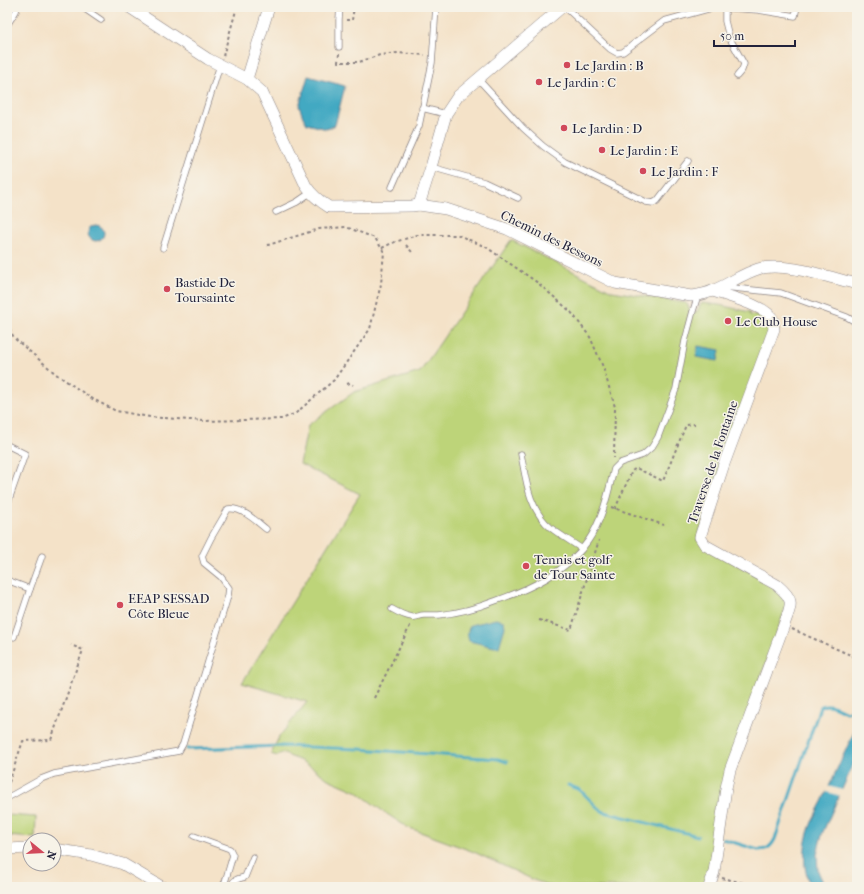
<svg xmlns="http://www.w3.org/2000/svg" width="864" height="894" font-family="'IM FELL French Canon',serif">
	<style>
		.green { fill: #bdd479; stroke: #707b5a }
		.water { fill: #42a9c2; stroke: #32667e }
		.pier { fill: #f4e2c8 }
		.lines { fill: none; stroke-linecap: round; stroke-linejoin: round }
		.stream { stroke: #42a9c2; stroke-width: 3 }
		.service-casing { stroke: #8b8282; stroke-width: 7 }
		.minor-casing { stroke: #8b8282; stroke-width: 12 }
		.path { stroke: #8b8282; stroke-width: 2; stroke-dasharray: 3 3; stroke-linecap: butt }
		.service { stroke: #fff; stroke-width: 5.5 }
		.minor { stroke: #fff; stroke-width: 11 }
		.poi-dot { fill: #d1495b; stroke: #f7f3e8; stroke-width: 1.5 }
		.labels { text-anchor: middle; stroke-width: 3; stroke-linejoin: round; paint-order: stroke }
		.poi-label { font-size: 13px; fill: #22223b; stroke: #f7f3e8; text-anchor: start }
		.street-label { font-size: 13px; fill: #22223b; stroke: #f7f3e8 }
	</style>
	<rect width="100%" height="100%" fill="#f7f3e8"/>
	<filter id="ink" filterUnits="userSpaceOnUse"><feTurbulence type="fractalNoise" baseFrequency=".025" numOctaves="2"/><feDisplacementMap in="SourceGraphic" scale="8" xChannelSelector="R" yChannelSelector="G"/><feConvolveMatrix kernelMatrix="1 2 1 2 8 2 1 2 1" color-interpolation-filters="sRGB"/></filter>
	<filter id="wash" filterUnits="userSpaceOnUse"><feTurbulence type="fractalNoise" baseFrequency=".012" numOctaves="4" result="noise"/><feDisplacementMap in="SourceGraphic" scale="16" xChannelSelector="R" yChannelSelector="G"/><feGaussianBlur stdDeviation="0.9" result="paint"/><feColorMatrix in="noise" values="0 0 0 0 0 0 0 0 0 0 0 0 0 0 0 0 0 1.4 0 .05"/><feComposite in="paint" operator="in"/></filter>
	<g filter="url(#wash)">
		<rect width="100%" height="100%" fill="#f4e2c8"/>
		<g class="green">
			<path d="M511,240L612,291L686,303L688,305L689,309L697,312L700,305L702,303L719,305L750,312V315L757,316L760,312L769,320L772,329L731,439L726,442L719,459L722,465L697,540L774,586L787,604L728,770L714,867L706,887H554L536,881L474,852L407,827L384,812L356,791L328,779L313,768L301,761L282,753L279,754L277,756L271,754L279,737L307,702L242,683L360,494L300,464L308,425L354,392L420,372Z"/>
			<path d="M7,815L36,817L35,838L7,836Z"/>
		</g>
		<g class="water">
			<path d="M308,76L345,86L335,125L327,129L307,124L303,117L299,106Z"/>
			<circle cx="96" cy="233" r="8"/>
			<path d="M698,346L720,350L718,361L696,357Z"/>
			<path d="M496,619L504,621L505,627L499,647H494L469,641C467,635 467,630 471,625Z"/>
			<path d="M857,726V756L822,834L817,854L818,871L825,887H811C802,869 803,846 810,827C814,815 821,805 826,793C836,771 846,749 857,726Z"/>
		</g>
		<path class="pier" d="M827,786L843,790L841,796L826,792Z"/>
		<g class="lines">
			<g class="stream">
				<path d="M187,749L283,746L359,749L498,759L507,762"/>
				<path d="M568,785L580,790L598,808L604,812L698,836"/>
				<path d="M723,839L758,850C767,850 771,847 775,839L820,707C828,702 838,708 846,712L854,710L857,704"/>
			</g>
		</g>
	</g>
	<g filter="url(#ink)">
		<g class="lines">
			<g class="service-casing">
				<g id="service">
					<path d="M82,7L101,20"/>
					<path d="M565,7L610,49L617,53L623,52L664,21L715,7"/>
					<path d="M716,7L758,10L795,16L797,7"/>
					<path d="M725,7V21L729,37L744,64L742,70L737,76"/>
					<path d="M7,25L16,11L17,7"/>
					<path d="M339,47V19L340,7"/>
					<path d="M478,79L523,128L543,146L565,162L646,202L653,203L657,201L688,161"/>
					<path d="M422,108L446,114"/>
					<path d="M431,167L484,182L518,198"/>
					<path d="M392,187L419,126L432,63L436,7"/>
					<path d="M276,212L297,202L310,193"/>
					<path d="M163,248L220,65"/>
					<path d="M724,287L781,293L847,317L857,323"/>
					<path d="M7,445L25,454L7,505"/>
					<path d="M521,454C526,480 529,510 551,528C560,535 572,542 582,549"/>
					<path d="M7,580L30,589L42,556"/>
					<path d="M392,609C399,613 405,616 412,617C416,618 419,615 424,615C429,615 434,615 439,615C458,613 477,608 495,601C530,589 567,572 588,541C603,519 608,493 614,469L620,463L643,455L652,447L658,437L676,389L685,341L693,311L698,295"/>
					<path d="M14,637L30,589"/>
					<path d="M7,798L41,779L54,774L179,751L183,744L228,596L229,588L221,577L204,563L202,556L211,538L228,509C242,507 256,521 266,529"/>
					<path d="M194,836L230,849L233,855L225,882L222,887"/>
					<path d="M230,887C234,879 237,879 245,877L253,857"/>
				</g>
			</g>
			<g class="minor-casing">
				<g id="minor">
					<path d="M129,7L208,59L247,79L262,92L306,186C312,195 319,201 329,207L412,206L419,205L446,209L507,229L615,283L691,296C699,295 707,294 714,290C729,284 742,274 758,269C783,261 831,278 857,284"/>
					<path d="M247,79L269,7"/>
					<path d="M419,205L431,167L446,114L458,96L478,79L562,7"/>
					<path d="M7,849L30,848"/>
					<path d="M54,849L91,855L123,864L162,887"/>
					<path d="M709,887L714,872L726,788L730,770L784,625C791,604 796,601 777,585L705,545L700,537L724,464L774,329C773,326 774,323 773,320C768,306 727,296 713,291"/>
				</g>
			</g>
			<g class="path">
				<path d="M346,20H352L354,7"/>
				<path d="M339,54L338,62H359L380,55L398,53L425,55"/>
				<path d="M223,56L237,7"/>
				<path d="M406,245L412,252"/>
				<path d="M382,248L392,243L417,235H458L486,247L538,283L571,312L590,337L603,367L615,407L614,458"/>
				<path d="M7,314L9,311"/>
				<path d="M7,323L14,338L56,374L91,398L116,411L150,417L204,421L282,419L296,413L334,380L370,329L381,284L384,252L375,238L346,227L319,229L265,246"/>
				<path d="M347,384L350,383L353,385"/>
				<path d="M611,507L664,525"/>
				<path d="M615,509L632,471L636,468L663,481L686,425L695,424"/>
				<path d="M539,620L571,630L599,540"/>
				<path d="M792,629L857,658"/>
				<path d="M374,698L411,624"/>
				<path d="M7,788L23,741L51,740L83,650L71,645"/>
				<path d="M722,878L761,887"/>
			</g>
			<use href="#service" class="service"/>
			<use href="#minor" class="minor"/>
		</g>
	</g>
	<g class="poi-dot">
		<circle cx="567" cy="65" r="4"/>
		<circle cx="539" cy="82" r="4"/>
		<circle cx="564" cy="128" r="4"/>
		<circle cx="602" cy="150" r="4"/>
		<circle cx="643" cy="171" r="4"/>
		<circle cx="167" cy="289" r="4"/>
		<circle cx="728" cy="321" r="4"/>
		<circle cx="526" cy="566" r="4"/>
		<circle cx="120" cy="605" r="4"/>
	</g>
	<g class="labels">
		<g class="poi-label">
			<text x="575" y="70">Le Jardin : B</text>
			<text x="547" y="87">Le Jardin : C</text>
			<text x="572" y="133">Le Jardin : D</text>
			<text x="610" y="155">Le Jardin : E</text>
			<text x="651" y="176">Le Jardin : F</text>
			<text x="175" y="287">Bastide De<tspan x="175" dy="15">Toursainte</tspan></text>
			<text x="736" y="326">Le Club House</text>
			<text x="534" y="564">Tennis et golf<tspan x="534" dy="15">de Tour Sainte</tspan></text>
			<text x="128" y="603">EEAP SESSAD<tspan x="128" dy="15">Côte Bleue</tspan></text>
		</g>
		<g class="street-label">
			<text transform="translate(552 238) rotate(26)" y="5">Chemin des Bessons</text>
			<text transform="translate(712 462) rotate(-71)" y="5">Traverse de la Fontaine</text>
		</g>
	</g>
	<rect width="864" height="894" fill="none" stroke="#f7f3e8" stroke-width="24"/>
	<g transform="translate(42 852) rotate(108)"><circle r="19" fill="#f7f3e8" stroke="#a29fa3"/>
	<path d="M0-3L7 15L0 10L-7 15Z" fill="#d1495b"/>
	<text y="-6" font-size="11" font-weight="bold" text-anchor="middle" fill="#22223b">N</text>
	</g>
	<path d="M714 40v6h81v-6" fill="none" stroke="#22223b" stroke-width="2"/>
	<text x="720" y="40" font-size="12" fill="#22223b" stroke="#f7f3e8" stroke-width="3" paint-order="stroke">50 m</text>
</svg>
